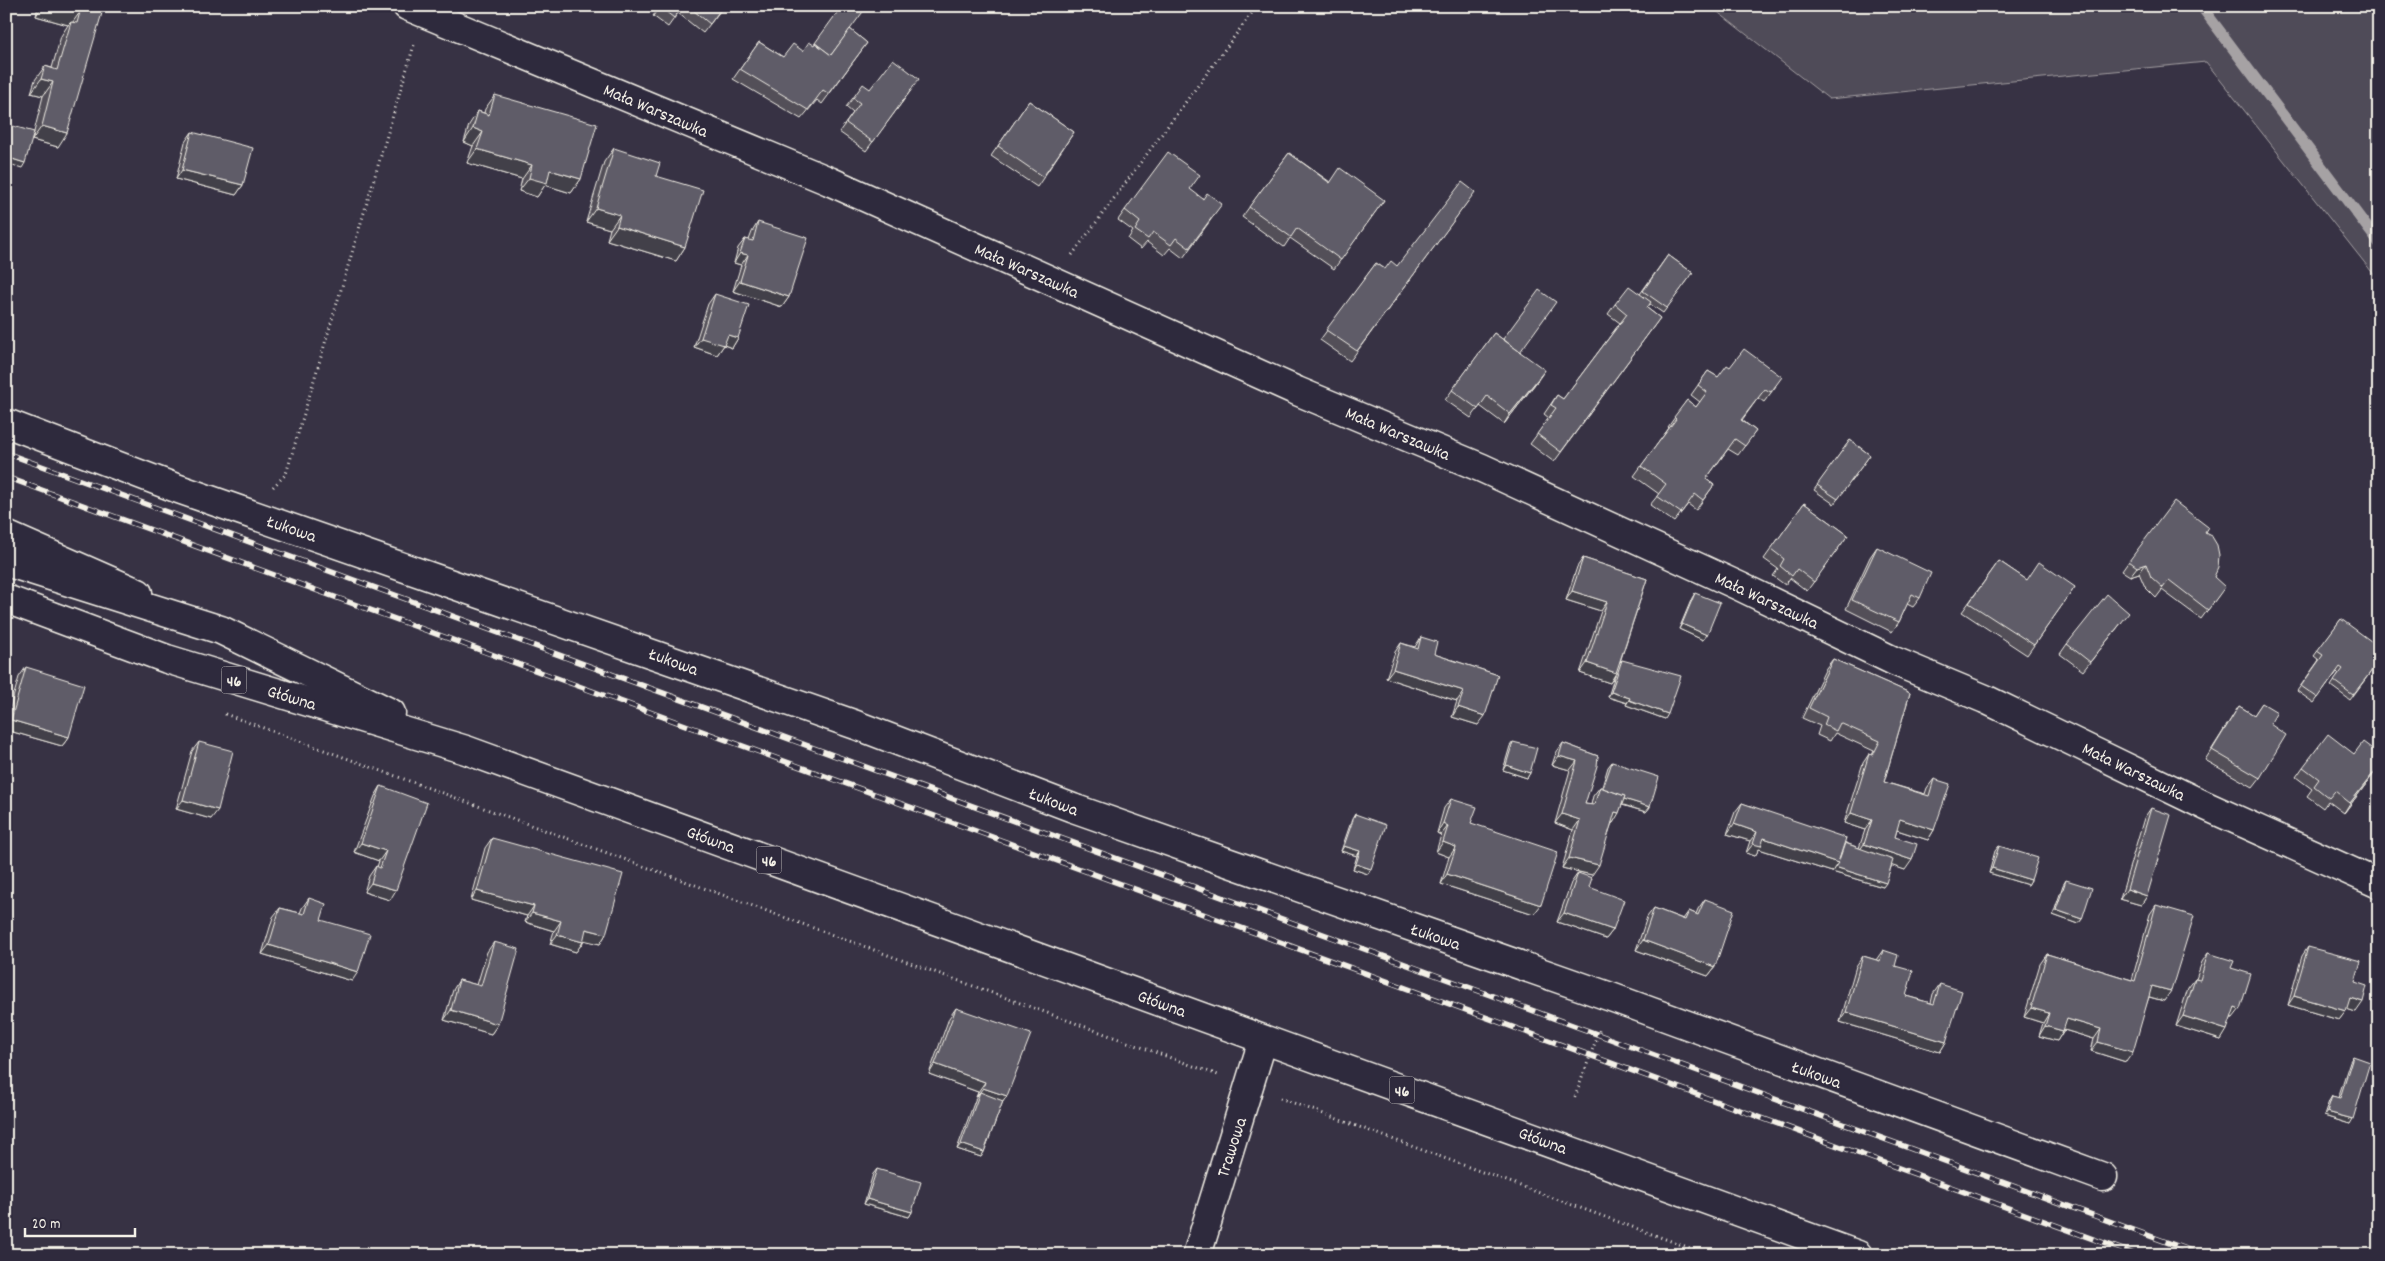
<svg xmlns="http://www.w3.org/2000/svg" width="2385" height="1261" font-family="Dekko,sans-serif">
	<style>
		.green { fill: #504b59; stroke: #a29ea0 }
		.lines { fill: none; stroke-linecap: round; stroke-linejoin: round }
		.stream { stroke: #a6a2a4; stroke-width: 11 }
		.minor-casing { stroke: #f4f1e8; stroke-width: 31 }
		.primary-casing { stroke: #f4f1e8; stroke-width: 31 }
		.path { stroke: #f4f1e8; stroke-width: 3; stroke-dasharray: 1 4; stroke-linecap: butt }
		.minor { stroke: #2f2a3d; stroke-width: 28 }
		.primary { stroke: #2f2a3d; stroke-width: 28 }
		.rail-casing { stroke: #f4f1e8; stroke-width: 5.5 }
		.rail { stroke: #2f2a3d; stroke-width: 4; stroke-dasharray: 11; stroke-linecap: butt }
		.wall { fill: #524f59; stroke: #f4f1e8 }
		.shaded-wall { fill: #424048; stroke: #f4f1e8 }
		.building { fill: #5f5c67; stroke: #f4f1e8 }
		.labels { text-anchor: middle; stroke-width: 4; stroke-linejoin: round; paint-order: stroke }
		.shield { fill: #2f2a3d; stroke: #b9b5b5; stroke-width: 1 }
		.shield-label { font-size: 16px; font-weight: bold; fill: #f4f1e8 }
		.street-label { font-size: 18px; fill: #f4f1e8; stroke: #2f2a3d }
	</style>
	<rect width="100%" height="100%" fill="#373244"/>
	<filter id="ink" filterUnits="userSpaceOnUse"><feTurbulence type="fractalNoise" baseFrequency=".02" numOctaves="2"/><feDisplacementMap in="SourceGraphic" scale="10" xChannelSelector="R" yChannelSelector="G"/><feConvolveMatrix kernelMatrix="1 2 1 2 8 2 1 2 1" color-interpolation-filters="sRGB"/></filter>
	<g filter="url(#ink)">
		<path class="green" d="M1710,6H2379V281L2206,62L1829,99Z"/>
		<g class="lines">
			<path class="stream" d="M2201,6L2379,243"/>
			<g class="minor-casing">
				<g id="minor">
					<path d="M407,6L829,181L1297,391L1482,468L1741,587L1894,661L1985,699L2206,806L2379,884"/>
					<path d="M6,423L176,488L856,725L1073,808L1611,997L2103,1177"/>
					<path d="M6,535L138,593"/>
					<path d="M1197,1255L1263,1040"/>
				</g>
			</g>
			<g class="primary-casing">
				<g id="primary">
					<path d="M6,562L221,630L391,713"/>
					<path d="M6,599L167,659L466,750L1858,1255"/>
				</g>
			</g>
			<g class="path">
				<path d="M1072,255L1257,6"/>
				<path d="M273,487L286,474L414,45"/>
				<path d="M225,714L1218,1075"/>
				<path d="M1575,1097L1600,1029"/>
				<path d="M1280,1098L1709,1255"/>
			</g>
			<use href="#minor" class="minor"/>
			<use href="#primary" class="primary"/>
			<g class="rail-casing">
				<g id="rail">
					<path d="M6,453L2202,1255"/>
					<path d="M6,477L2137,1255"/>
				</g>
			</g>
			<use href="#rail" class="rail"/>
		</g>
		<g class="wall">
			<path d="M38,6H104L58,147L32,140L43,96L31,93L35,80L45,66L52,68L61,36L68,25L36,16Z"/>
			<path d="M660,6H724L703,33L678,13L668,27L653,16Z"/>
			<path d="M850,29L867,43L822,104L817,100L801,119L733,79L759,42L783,57L803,51Z"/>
			<path d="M870,89H912L866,151L839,132L853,113L846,107L853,98Z"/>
			<path d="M495,95L581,179L571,193L545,185L537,197L519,191L522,179L467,163L473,146L464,142L469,125L478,111L484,113L485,109Z"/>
			<path d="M1029,101L1074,132L1037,187L991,156Z"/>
			<path d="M192,132L243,185L236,195L176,179L185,142Z"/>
			<path d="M614,148L685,247L676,261L607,240L610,229L586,222L604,162Z"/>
			<path d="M1289,153L1330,182L1384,200L1334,269L1290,238L1284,247L1242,217Z"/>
			<path d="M1190,189L1215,214L1183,258L1170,248L1164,255L1147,242L1141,249L1128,239L1133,231L1118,220L1125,210Z"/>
			<path d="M1468,201L1350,361L1320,340L1376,263L1385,269L1397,266Z"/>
			<path d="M758,222L789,297L782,307L733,291L741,265L734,263L738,248L745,239L749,240L752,232Z"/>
			<path d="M1668,255L1693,273L1663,313L1650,304L1647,308L1660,318L1554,462L1530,444L1549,418L1544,414L1557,395L1563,399L1620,323L1608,314L1615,304L1640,294Z"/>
			<path d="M715,294L738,338L732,348L724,345L717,355L694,347L708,304Z"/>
			<path d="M1494,333L1520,352L1538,380L1504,424L1480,406L1471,418L1445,400Z"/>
			<path d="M1730,367L1776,386L1764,402L1758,398L1742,420L1756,431L1749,440L1738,455L1728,449L1706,479L1714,485L1696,510L1688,504L1674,522L1650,505L1659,494L1634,476L1669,428L1668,427L1687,400L1696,407L1700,402L1691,395L1708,371L1718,377Z"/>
			<path d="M1850,440L1870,455L1834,504L1814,490Z"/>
			<path d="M1804,503L1848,535L1807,591L1790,578L1785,585L1773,576L1778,569L1764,559Z"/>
			<path d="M2205,532L2214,577L2218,596L2201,619L2162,590L2156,598L2145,587L2139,573L2130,576L2122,571L2129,561Z"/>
			<path d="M1877,547L1920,598L1913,607L1907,604L1899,622L1892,632L1846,609L1870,557Z"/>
			<path d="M1583,558L1647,579L1620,662L1622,660L1665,719L1626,705L1627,703L1608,697L1615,675L1610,683L1580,673L1601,611L1566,600L1577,567Z"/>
			<path d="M1999,561L2027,580L2075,587L2027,655L1962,612Z"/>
			<path d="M1695,593L1703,640L1679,629L1692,598Z"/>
			<path d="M2341,619L2379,661L2350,700L2331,686L2339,674L2337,672L2314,703L2297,691L2319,660L2314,656Z"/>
			<path d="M2122,622L2083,671L2060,654L2067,644Z"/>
			<path d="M1421,637L1434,654L1498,675L1478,725L1452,717L1457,701L1386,678L1395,652L1401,643L1415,647Z"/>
			<path d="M1833,659L1910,693L1884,782L1925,794L1927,788L1934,779V830L1928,840L1897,830L1895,837L1905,870L1892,865L1883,887L1832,872L1759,849L1755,856L1746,853L1750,841L1727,834L1735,812L1742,803L1859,848L1865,830L1844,823L1863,763L1869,754L1872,755L1874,751L1835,733L1830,741L1817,735L1820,726L1802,718L1826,668Z"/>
			<path d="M26,667L69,737L62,746L6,730V722L19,677Z"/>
			<path d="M2262,703L2270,724L2260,778L2253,787L2205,760L2239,706L2254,715Z"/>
			<path d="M199,742L211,819L176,809L192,751Z"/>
			<path d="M1513,742L1530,773L1527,778L1503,770L1510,746Z"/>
			<path d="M1563,743L1598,756L1585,804L1591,805L1593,796L1600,787H1602L1608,767L1612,762L1650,807L1646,812L1622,805L1613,823H1612L1592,875L1562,868L1573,830L1555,823L1570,770L1552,765L1556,753Z"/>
			<path d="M2354,754H2379V767L2344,813L2328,801L2323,808L2307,796L2312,789L2296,777L2303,767Z"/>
			<path d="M381,786L390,900L364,892L369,876L376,866L377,867L379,861L354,852L375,796Z"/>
			<path d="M1451,799L1471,823L1534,914L1441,884L1449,857L1436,852L1441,835L1437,833L1444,808Z"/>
			<path d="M2151,808L2147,896L2141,905L2120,899L2144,818Z"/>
			<path d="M1355,814L1368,874L1353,869L1357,856L1341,851L1352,819Z"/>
			<path d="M492,838L606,934L600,944L583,940V942L576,952L550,944L554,931L525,922L527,916L471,900L485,848Z"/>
			<path d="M1999,846L2031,880L2028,885L1989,873L1995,851Z"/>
			<path d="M1578,873L1589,887L1613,930L1606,939L1557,922L1571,883Z"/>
			<path d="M2066,880L2082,919L2078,924L2053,915L2063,885Z"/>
			<path d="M309,898L321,920L352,981L262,954L273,917L280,908L300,913L302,908Z"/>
			<path d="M1705,899L1715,967L1708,976L1636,950L1647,917L1654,908L1683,919L1689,911L1696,914L1698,909Z"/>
			<path d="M2156,905L2164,1001L2149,997L2126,1062L2091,1051L2094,1039L2064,1030L2057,1041L2039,1036L2043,1023L2024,1017L2040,964L2047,954L2132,980L2150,914Z"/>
			<path d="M494,942L498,1024L491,1034L444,1020L453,990L459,980L477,985L487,952Z"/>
			<path d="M2308,947L2355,982L2356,1012L2347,1009L2339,1020L2288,1005L2302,956Z"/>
			<path d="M1883,950L1895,966L1906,996L1931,1003L1933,994L1940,984L1946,1042L1940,1052L1840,1022L1856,966L1863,956L1876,960Z"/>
			<path d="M2208,953L2231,968L2233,1018H2231L2221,1040L2176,1026L2188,988L2195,979H2196L2202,962Z"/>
			<path d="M956,1008L1007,1096L1003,1101L984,1152L981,1157L957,1149L978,1092L929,1074L949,1018Z"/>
			<path d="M2353,1056L2350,1124L2324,1116L2329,1101L2332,1096L2338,1098L2350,1061Z"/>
			<path d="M877,1169L912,1212L909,1217L864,1204L873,1174Z"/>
		</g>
		<g class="shaded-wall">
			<path d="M42,6H60L80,12L70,26L71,22L68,25L36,16Z"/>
			<path d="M41,79L53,82L43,96L31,93Z"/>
			<path d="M42,126L67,133L58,147L32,140Z"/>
			<path d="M473,128L483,132L473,146L464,142Z"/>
			<path d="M477,149L532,165L522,179L467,163Z"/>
			<path d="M6,157L25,163L22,168L6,163Z"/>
			<path d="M182,170L243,185L236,195L176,179Z"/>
			<path d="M550,170L581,179L571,193L545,185L537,197L519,191L529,178Z"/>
			<path d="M596,208L620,215L610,229L586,222Z"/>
			<path d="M617,226L685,247L676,261L607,240Z"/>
			<path d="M740,253L748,255L741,265L734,263Z"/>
			<path d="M740,281L789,297L782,307L733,291Z"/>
			<path d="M728,335L738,338L732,348L724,345L717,355L694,347L701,338Z"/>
			<path d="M1545,370L1538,380L1504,424L1510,414Z"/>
			<path d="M2146,564L2139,573L2130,576L2137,567Z"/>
			<path d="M1572,591L1607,602L1601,611L1566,600Z"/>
			<path d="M1682,624L1707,635L1703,640L1679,629Z"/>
			<path d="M1587,663L1616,673L1610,683L1580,673Z"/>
			<path d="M1393,669L1464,691L1457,701L1386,678Z"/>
			<path d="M1611,692L1630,698L1627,703L1608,697Z"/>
			<path d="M1629,700L1668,714L1665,719L1626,705Z"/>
			<path d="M1458,707L1485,716L1478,725L1452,717Z"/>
			<path d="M11,720L69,737L62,746L6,730V726Z"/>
			<path d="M1559,756L1577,761L1570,770L1552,765Z"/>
			<path d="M1506,765L1530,773L1527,778L1503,770Z"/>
			<path d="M2379,766V767L2344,813L2350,803Z"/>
			<path d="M1602,792L1650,807L1646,812L1598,797Z"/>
			<path d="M183,800L218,810L211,819L176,809Z"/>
			<path d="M1615,812L1619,813L1613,823L1608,822Z"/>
			<path d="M1851,813L1872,820L1865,830L1844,823Z"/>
			<path d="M1562,814L1580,820L1573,830L1555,823Z"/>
			<path d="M1900,819L1934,830L1928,840L1894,829Z"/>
			<path d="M1443,823L1448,826L1441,835L1437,833Z"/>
			<path d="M1734,824L1757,832L1750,841L1727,834Z"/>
			<path d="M1764,838L1838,863L1832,872L1759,849L1755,856L1746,853L1753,844Z"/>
			<path d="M1443,842L1456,847L1449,857L1436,852Z"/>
			<path d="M361,843L386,851L379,861L354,852Z"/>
			<path d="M1864,844L1912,860L1905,870L1857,854Z"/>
			<path d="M1344,846L1360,851L1357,856L1341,851Z"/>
			<path d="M1569,858L1599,865L1592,875L1562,868Z"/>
			<path d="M1356,864L1371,869L1368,874L1353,869Z"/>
			<path d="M1835,867L1886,883L1883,887L1832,872Z"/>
			<path d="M1992,868L2031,880L2028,885L1989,873Z"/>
			<path d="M1447,874L1541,905L1534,914L1441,884Z"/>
			<path d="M371,883L396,890L390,900L364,892Z"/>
			<path d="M2127,889L2147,896L2141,905L2120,899Z"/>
			<path d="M477,891L534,906L527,916L471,900Z"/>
			<path d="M2056,910L2082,919L2078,924L2053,915Z"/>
			<path d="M532,913L561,921L554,931L525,922Z"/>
			<path d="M1564,913L1613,930L1606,939L1557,922Z"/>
			<path d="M586,929L606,934L600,944L579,939Z"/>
			<path d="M557,935L583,942L576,952L550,944Z"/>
			<path d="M1643,940L1715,967L1708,976L1636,950Z"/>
			<path d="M269,945L358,972L352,981L262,954Z"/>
			<path d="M2152,986L2171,991L2164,1001L2146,996Z"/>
			<path d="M2294,996L2346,1011L2339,1020L2288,1005Z"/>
			<path d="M2350,998L2363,1002L2356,1012L2343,1008Z"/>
			<path d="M2235,1007L2240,1009L2233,1018L2228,1016Z"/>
			<path d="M2031,1008L2049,1013L2043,1023L2024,1017Z"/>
			<path d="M451,1010L498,1024L491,1034L444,1020Z"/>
			<path d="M1846,1012L1946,1042L1940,1052L1840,1022Z"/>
			<path d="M2183,1016L2227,1030L2221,1040L2176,1026Z"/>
			<path d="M2067,1019L2101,1029L2094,1039L2061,1029Z"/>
			<path d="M2045,1026L2063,1031L2057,1041L2039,1036Z"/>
			<path d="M2098,1042L2133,1052L2126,1062L2091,1051Z"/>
			<path d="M935,1064L985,1082L978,1092L929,1074Z"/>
			<path d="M983,1088L1007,1096L1000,1106L980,1092L976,1097Z"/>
			<path d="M2327,1112L2353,1119L2350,1124L2324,1116Z"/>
			<path d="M961,1144L984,1152L981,1157L957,1149Z"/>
			<path d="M867,1199L912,1212L909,1217L864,1204Z"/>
		</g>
		<g class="building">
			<path d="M60,6H104L67,133L42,126L53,82L41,79L45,66L57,70L71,22L77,23L80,12Z"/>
			<path d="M660,6H683L674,18L660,7Z"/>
			<path d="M688,6H723L710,24Z"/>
			<path d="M842,6H861L865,9L831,55L815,43Z"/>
			<path d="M850,29L867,43L829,94L823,90L808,110L740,69L759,42L783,57L793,44L803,51L809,42L814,45L815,43L831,55Z"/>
			<path d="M893,59L919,79L873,142L846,123L860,103L853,98L863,84L870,89Z"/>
			<path d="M495,95L597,124L581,179L550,170L547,183L529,178L532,165L477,149L483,132L473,128L478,111L489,115Z"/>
			<path d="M1029,101L1074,132L1043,177L998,146Z"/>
			<path d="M6,124L34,132L25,163L6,157Z"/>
			<path d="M192,132L253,148L243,185L182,170Z"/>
			<path d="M614,148L660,163L656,176L703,190L685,247L617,226L620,215L596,208Z"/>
			<path d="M1168,152L1200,175L1190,189L1203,199L1207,193L1222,204L1189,248L1176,238L1171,245L1153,232L1148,239L1135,230L1140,222L1125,210Z"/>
			<path d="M1289,153L1330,183L1340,168L1384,200L1341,260L1297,228L1291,237L1249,207Z"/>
			<path d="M1462,182L1475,192L1357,351L1326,330L1376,263L1385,269L1391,261L1397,266Z"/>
			<path d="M758,222L808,238L789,297L740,281L748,255L740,253L745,239L753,241Z"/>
			<path d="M1668,255L1693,273L1667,308L1643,291Z"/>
			<path d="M1629,286L1651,302L1647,308L1660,318L1561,452L1537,434L1556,408L1551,405L1557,395L1563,399L1627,314L1615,304Z"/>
			<path d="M1539,290L1556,302L1520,352L1503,339Z"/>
			<path d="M715,294L749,305L738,338L728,335L724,345L701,338Z"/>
			<path d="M1494,333L1545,370L1510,414L1487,396L1478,409L1452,390Z"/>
			<path d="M1744,349L1782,377L1771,392L1765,389L1741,420L1756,431L1745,446L1735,439L1706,479L1714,485L1703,500L1695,494L1681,513L1657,496L1666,484L1641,466L1676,419L1674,417L1687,400L1696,407L1707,392L1698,385L1708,371L1718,377L1727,365L1730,367Z"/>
			<path d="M1850,440L1870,455L1838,499L1817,485Z"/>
			<path d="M2174,501L2208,527L2205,532L2211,535L2217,545L2219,555L2218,568L2214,577L2225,587L2208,610L2169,580L2163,588L2151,577L2146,564L2137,567L2129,561Z"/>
			<path d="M1804,503L1848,535L1814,582L1797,569L1792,576L1780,566L1784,559L1771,549Z"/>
			<path d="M1877,547L1931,573L1920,598L1912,594L1899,622L1852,600Z"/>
			<path d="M1583,558L1647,579L1616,673L1587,663L1607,602L1572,591Z"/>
			<path d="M1999,561L2027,580L2039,562L2075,587L2034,645L1969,603Z"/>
			<path d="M1695,593L1720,603L1707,635L1682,624Z"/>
			<path d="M2107,594L2129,613L2090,662L2067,644Z"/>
			<path d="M2341,619L2379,647V661L2353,695L2334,681L2343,669L2340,667L2318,698L2301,686L2323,655L2317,651Z"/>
			<path d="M1421,637L1437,642L1434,654L1498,675L1485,716L1458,707L1464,691L1393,669L1401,643L1418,649Z"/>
			<path d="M1833,659L1910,693L1884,782L1929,796L1934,779L1950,784L1934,830L1900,819L1895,837L1917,844L1912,860L1864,844L1872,820L1851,813L1869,754L1873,755L1880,741L1840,723L1836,731L1824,725L1827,717L1809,708Z"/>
			<path d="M1622,660L1681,676L1668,714L1629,700L1630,698L1611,692Z"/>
			<path d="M26,667L84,685L69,737L11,720Z"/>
			<path d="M2262,703L2277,712L2270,724L2286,735L2260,778L2212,750L2239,706L2254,715Z"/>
			<path d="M2328,734L2354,754L2363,742L2379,754V766L2350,803L2335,791L2329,798L2314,786L2319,779L2303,767Z"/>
			<path d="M199,742L233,751L218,810L183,800Z"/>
			<path d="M1513,742L1537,748L1530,773L1506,765Z"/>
			<path d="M1563,743L1598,756L1597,766L1585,804L1594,805L1600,787L1625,796L1619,813L1615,812L1599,865L1569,858L1580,820L1562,814L1577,761L1559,756Z"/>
			<path d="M1612,762L1659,777L1650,807L1624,799L1625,796L1603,788Z"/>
			<path d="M381,786L427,803L396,890L371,883L376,866L380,868L386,851L361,843Z"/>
			<path d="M1451,799L1477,807L1471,823L1558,852L1541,905L1447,874L1456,847L1443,842L1448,826L1443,823Z"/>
			<path d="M1742,803L1846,838L1838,863L1764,838L1761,846L1753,844L1757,832L1734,824Z"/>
			<path d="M2151,808L2171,815L2147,896L2127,889Z"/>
			<path d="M1355,814L1386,825L1371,869L1356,864L1360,851L1344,846Z"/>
			<path d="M492,838L623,874L606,934L586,929L583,942L557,935L561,921L532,913L534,906L477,891Z"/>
			<path d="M1845,843L1893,860L1886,883L1835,867L1838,863Z"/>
			<path d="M1999,846L2038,858L2031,880L1992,868Z"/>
			<path d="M1578,873L1592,878L1589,887L1624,900L1613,930L1564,913Z"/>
			<path d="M2066,880L2092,888L2082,919L2056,910Z"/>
			<path d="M309,898L326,904L321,920L370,934L358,972L269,945L280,908L304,914Z"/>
			<path d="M1705,899L1734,910L1715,967L1643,940L1654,908L1685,920L1689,911L1698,915Z"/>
			<path d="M2156,905L2194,916L2171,991L2152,986L2133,1052L2098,1042L2101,1029L2067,1019L2063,1031L2045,1026L2049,1013L2031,1008L2047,954L2135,981Z"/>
			<path d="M494,942L519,949L498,1024L451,1010L459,980L481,986Z"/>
			<path d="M2308,947L2361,961L2355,982L2367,986L2363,1002L2350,998L2346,1011L2294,996Z"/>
			<path d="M1883,950L1898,955L1895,966L1913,971L1906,996L1934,1004L1940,984L1962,991L1946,1042L1846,1012L1863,956L1880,961Z"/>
			<path d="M2208,953L2234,961L2231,968L2251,974L2240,1009L2235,1007L2227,1030L2183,1016L2195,979L2200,980Z"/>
			<path d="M956,1008L1031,1034L1007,1096L983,1088L985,1082L935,1064Z"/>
			<path d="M2353,1056L2370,1062L2353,1119L2327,1112L2332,1096L2340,1098Z"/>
			<path d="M980,1092L1003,1101L984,1152L961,1144Z"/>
			<path d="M877,1169L921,1182L912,1212L867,1199Z"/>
		</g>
	</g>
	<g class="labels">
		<g class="shield">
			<rect x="221.5" y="666.5" width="25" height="27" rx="4"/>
			<rect x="756.5" y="846.5" width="25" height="27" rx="4"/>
			<rect x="1389.5" y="1076.5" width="25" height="27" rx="4"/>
		</g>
		<g class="shield-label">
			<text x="234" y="686">46</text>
			<text x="769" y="866">46</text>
			<text x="1402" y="1096">46</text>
		</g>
		<g class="street-label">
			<text transform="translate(656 110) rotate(23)" y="6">Mała Warszawka</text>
			<text transform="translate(1027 270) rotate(24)" y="6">Mała Warszawka</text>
			<text transform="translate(1398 433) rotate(23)" y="6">Mała Warszawka</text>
			<text transform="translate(292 528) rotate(19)" y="6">Łukowa</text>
			<text transform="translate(1767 600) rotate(25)" y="6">Mała Warszawka</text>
			<text transform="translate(674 661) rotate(20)" y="6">Łukowa</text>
			<text transform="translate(292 697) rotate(17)" y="6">Główna</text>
			<text transform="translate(2134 771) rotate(26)" y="6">Mała Warszawka</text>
			<text transform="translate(1054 801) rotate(21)" y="6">Łukowa</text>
			<text transform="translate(711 839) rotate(20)" y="6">Główna</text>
			<text transform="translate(1436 936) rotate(19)" y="6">Łukowa</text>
			<text transform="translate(1162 1003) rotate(20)" y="6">Główna</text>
			<text transform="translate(1817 1074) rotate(20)" y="6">Łukowa</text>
			<text transform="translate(1543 1140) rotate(20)" y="6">Główna</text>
			<text transform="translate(1231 1147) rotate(-72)" y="6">Trawowa</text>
		</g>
	</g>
	<rect width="2385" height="1261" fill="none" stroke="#2f2a3d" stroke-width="25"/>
	<rect x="12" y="12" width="2360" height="1236" fill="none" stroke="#f4f1e8" stroke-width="2" filter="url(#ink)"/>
	<path d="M25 1228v8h110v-8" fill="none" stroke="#f4f1e8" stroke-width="2.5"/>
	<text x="32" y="1228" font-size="15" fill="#f4f1e8" stroke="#2f2a3d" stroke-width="4" paint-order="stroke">20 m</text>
</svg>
